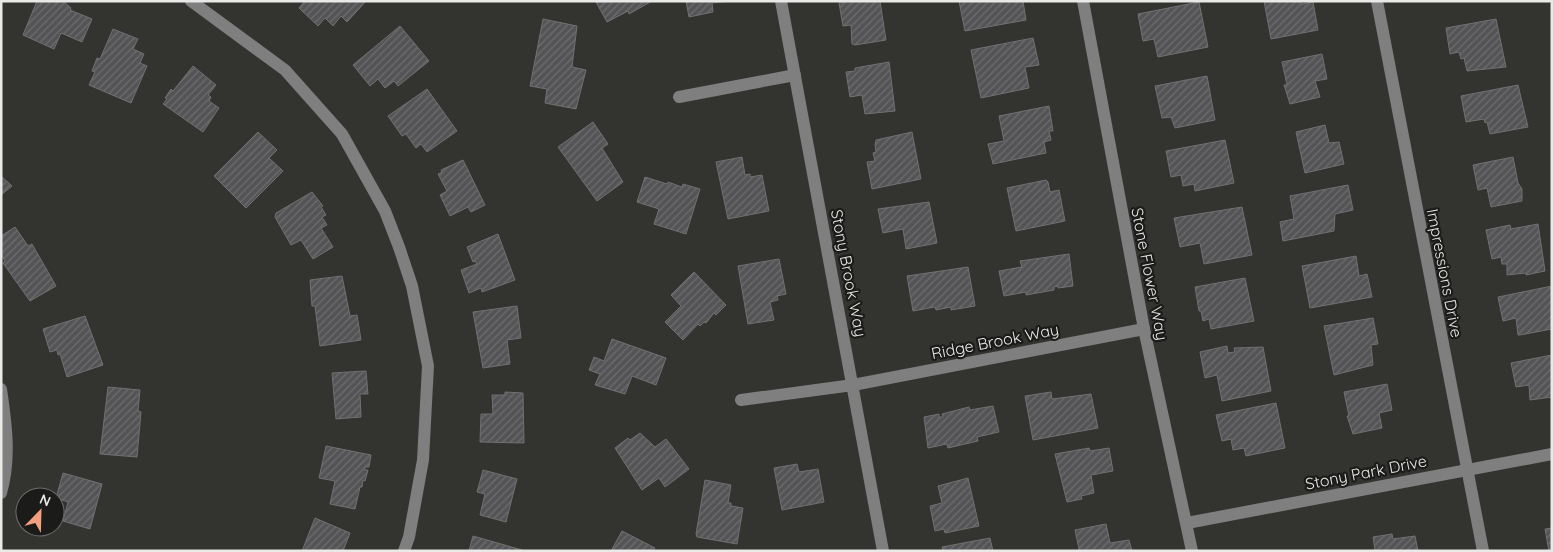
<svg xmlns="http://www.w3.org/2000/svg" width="1553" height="552" font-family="Quicksand,sans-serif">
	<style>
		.building { fill: url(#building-hatch); stroke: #717073 }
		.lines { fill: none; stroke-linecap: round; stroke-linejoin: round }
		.minor { stroke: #7f7f80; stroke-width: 12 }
		.labels { text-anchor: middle; stroke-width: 4.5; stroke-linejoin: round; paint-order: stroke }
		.street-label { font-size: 16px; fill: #e9e9e7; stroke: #1b1b1a }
	</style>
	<defs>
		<pattern id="building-hatch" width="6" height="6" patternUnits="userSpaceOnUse" patternTransform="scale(1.25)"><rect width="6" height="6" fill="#545356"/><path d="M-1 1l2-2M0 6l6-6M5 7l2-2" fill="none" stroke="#6d6c6e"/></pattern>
	</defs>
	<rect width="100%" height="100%" fill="#333330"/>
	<g class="building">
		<path d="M37,1H63L71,8L70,10L92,19L82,42L61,33L54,49L23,35Z"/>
		<path d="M305,1H366L347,22L341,16L333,26L325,18L318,26L299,8Z"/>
		<path d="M652,1L629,14L628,11L607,22L596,2Z"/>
		<path d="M686,1H731L712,3L713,12L689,17Z"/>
		<path d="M848,1H880L886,40L855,45L852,44L851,25L843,26L839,3Z"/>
		<path d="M959,1H1023L1026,20L965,31Z"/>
		<path d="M1264,1H1301V4L1313,2L1318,30L1271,39Z"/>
		<path d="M1199,2L1208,47L1158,57L1154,39L1143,41L1138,14Z"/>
		<path d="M543,19L577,26L572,67L586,70L576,109L545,103L547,89L530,86Z"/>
		<path d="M1496,19L1506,67L1467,71L1464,58L1461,59L1459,52L1450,54L1446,28Z"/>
		<path d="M400,26L429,61L398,86L394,81L385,88L378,79L370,86L353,65Z"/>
		<path d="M113,29L138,39L133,49L144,54L140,63L147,66L131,103L89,85L95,72L92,71L97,58L100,59Z"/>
		<path d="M1033,38L1039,65L1025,67L1029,88L981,98L971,50Z"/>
		<path d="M1322,54L1327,79L1315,81L1320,97L1290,104L1284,85H1287L1282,62Z"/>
		<path d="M889,62L895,111L865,114L862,95L850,97L846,72L855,71V68Z"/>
		<path d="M193,66L216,85L208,95L211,97L209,101L219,108L203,132L163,104L167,99L165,98L171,89L173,91Z"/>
		<path d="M1207,76L1215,120L1175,128L1171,117L1162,118L1155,86Z"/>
		<path d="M1518,85L1528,127L1490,134L1487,122L1485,123L1484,119L1466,122L1461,96Z"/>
		<path d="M427,89L457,131L427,152L421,144L416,148L406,134L402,136L388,116Z"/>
		<path d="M1049,106L1053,131H1049L1051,140L1044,142L1046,153L993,164L988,144L1004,141L999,116Z"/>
		<path d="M593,122L608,144L602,148L623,182L597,201L558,147Z"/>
		<path d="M1325,125L1329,143L1339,142L1344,164L1305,173L1296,132Z"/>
		<path d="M258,132L277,150L269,158L283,171L246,208L214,176Z"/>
		<path d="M912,132L921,179L872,189L867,162L875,161L873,153L876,152L875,145L876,140Z"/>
		<path d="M1225,140L1234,183L1195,191L1194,184L1183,186L1181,175L1171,177L1166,151Z"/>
		<path d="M742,157L745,175L750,174V177L762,175L769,211L728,219L716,162Z"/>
		<path d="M1513,157L1518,183L1522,189V201L1491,207L1487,188L1478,190L1473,165Z"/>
		<path d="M463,160L485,205L471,212L468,207L450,216L440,195L447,191L438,174L442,172L441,170Z"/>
		<path d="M1,176L12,186L1,195Z"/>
		<path d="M645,177L667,184L668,182L682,187L683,184L700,189L686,234L654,224L659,209L637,202Z"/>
		<path d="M1046,180L1048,182L1050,192L1059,190L1065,221L1016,231L1007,188Z"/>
		<path d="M1348,185L1353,210L1335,214L1334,231L1283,241L1280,222L1294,219L1290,196Z"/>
		<path d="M312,192L323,206L321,207L326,215L322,217L327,225L321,228L333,247L313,259L301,240L291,245L275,217L276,213Z"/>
		<path d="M929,202L937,243L906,249L903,229L883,233L878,209Z"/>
		<path d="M1242,207L1252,255L1204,264L1200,243L1180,247L1174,218Z"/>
		<path d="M1538,224L1545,271L1526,275V273L1507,275V264H1502L1501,257L1492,259L1486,230L1510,225L1511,229Z"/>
		<path d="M15,227L28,246L32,244L56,286L30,301L3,263L5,261L1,254V236Z"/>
		<path d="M498,234L515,280L482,292L481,288L469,293L461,270L477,264L475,261L473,262L467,247Z"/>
		<path d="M1069,254L1073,286L1058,288V286L1054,287V290L1026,295V292L1004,296L999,271L1022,267L1020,261Z"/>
		<path d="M1356,256L1359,276L1367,274L1372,297L1310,308L1302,266Z"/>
		<path d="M779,259L786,294L777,296L778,300L770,302L774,320L748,324L738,266Z"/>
		<path d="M968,267L975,306L951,310V307L936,310L935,307L913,311L907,276Z"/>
		<path d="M694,272L726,305L716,315L714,313L706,323L704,322L700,326L698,324L683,340L665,322L681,306L671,295Z"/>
		<path d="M342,276L350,316L357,315L361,340L320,346L315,306H312L310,280Z"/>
		<path d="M1245,278L1254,321L1211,329L1209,319L1203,321L1201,311H1199L1195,287Z"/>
		<path d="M1552,286V329L1520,335H1518L1516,318L1503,321L1498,297Z"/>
		<path d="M517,306L521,338L507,340L510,364L483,368L473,312Z"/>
		<path d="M85,316L103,365L67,377L60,354L58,355L57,350L50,352L43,329Z"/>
		<path d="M1373,318L1378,344L1371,345L1373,365L1334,375L1324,326Z"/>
		<path d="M612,339L666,358L656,385L632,376L625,394L595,385L600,374L589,370L594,357L604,361Z"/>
		<path d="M1227,346L1228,353L1235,352L1234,348L1263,347L1271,391L1222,401L1217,375L1205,378L1200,352Z"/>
		<path d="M1552,355V397L1530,400L1529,385L1516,387L1511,363Z"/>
		<path d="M366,371L368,394H360L361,417L336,419L332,373Z"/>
		<path d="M1387,384L1392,410L1379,413L1382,428L1353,434L1347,416H1349L1344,392Z"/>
		<path d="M108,387L140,390L138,411L141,412L137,457L100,454Z"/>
		<path d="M505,392L523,393L524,443L480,442L481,414H493L492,395H505Z"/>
		<path d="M1051,392L1052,399L1091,394L1098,428L1033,440L1025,396Z"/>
		<path d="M1276,403L1285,448L1246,456L1244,448L1233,450L1231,439L1222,441L1216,415Z"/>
		<path d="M993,406L999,432L977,437L978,441L948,448L947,444L928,448L924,417L939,414V417H943L942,414L969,407L970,410Z"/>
		<path d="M640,433L655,447L666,439L689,469L665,487L659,478L642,490L615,448L628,438L630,440Z"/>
		<path d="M326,446L371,455L369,467H365V470H368L365,481L363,480L362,487H360L355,509L330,504L335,481L319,478Z"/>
		<path d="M1089,448L1090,451L1109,448L1113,471L1091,475L1094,493L1081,496L1082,499L1067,502L1055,454Z"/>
		<path d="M797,464L799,472L818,469L824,502L782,510L774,468Z"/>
		<path d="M483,470L517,479L506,522L480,515L485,494L477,492Z"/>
		<path d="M63,473L102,484L90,529L63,521L68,502L56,498Z"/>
		<path d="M968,478L979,526L945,533L944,529L935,531L930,506L942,503L938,486Z"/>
		<path d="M705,480L731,485L728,503H731V506L743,508L737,544L697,537L696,534Z"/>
		<path d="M315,518L350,533L343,551H302Z"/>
		<path d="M1106,524L1110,543L1129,540L1132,551H1077L1079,549L1075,530Z"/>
		<path d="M1552,528V551H1549L1545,529Z"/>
		<path d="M622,531L655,548L653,551H611Z"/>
		<path d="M1392,534L1393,539L1415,536L1418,551H1368L1375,550L1373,537Z"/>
		<path d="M473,536L522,550V551H469Z"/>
		<path d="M990,538L993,551H943L942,547Z"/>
	</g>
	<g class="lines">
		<g class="minor">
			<path d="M191,1L285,70L342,134L385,211L399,247L412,286L428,366L423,460L409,537L404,551"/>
			<path d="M781,1L883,551"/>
			<path d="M1083,1L1144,329L1192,551"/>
			<path d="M1377,1L1483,551"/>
			<path d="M679,97L795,75"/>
			<path d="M1,389C6,423 11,459 1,493"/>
			<path d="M741,400L853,385L1144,329"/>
			<path d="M1187,523L1552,454"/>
		</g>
	</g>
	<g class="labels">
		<g class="street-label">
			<text transform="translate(849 273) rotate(79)" y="6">Stony Brook Way</text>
			<text transform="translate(1445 273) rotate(79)" y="6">Impressions Drive</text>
			<text transform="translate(1150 274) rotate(79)" y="6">Stone Flower Way</text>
			<text transform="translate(995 341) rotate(-11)" y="6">Ridge Brook Way</text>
			<text transform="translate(1366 472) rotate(-11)" y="6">Stony Park Drive</text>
		</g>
	</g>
	<rect width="1553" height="552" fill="none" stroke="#e9e9e7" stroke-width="5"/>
	<g transform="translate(40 512) rotate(23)"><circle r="24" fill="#1b1b1a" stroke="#6d6d6c"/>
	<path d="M0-4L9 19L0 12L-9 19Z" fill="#f2a07f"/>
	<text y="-8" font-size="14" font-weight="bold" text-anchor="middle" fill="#e9e9e7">N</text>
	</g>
</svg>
